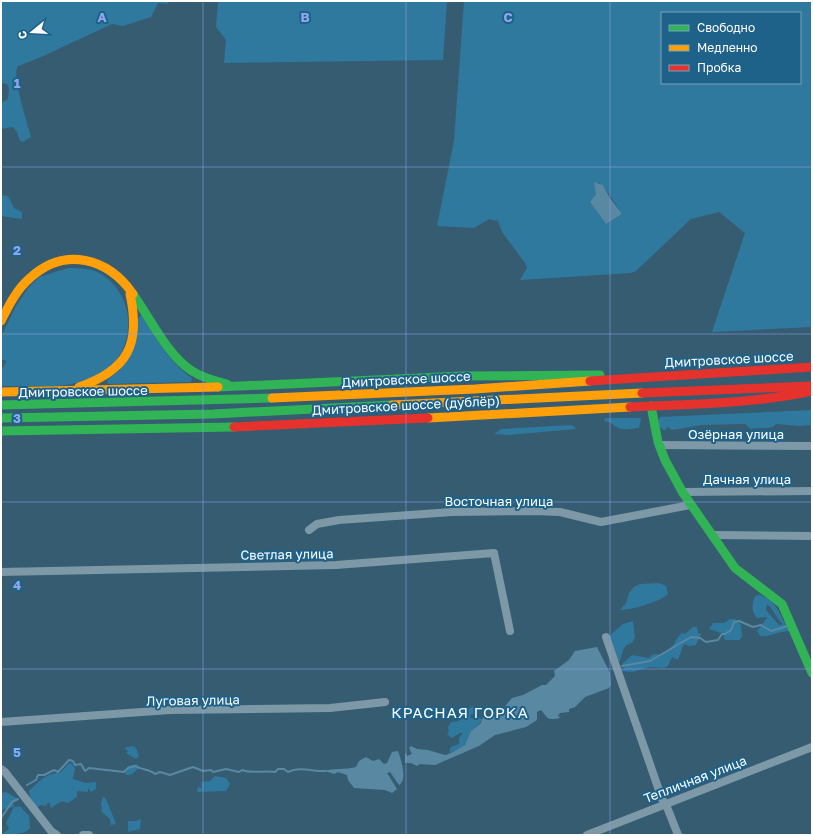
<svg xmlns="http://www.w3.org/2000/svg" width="813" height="836" font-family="'Golos Text',sans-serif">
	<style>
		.green { fill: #2f789e; fill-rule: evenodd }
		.water { fill: #5988a2 }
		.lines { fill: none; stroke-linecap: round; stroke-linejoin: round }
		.stream { stroke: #5988a2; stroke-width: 2 }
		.street { stroke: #7d98a6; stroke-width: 8 }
		.fast { stroke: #30b455; stroke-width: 9 }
		.slow { stroke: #ff9f0a; stroke-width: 9 }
		.jam { stroke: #e5322d; stroke-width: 9 }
		.grid { fill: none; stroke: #8ea6ec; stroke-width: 1; stroke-opacity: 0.55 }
		.labels { text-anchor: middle; stroke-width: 4; stroke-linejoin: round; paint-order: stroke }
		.street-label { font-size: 13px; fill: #fff; stroke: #1e628a }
		.quarter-label { font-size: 15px; letter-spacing: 1px; fill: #fff; stroke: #1e628a }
		.grid-label { font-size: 13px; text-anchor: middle; font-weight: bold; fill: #8ea6ec; stroke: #1e628a; stroke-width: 4; stroke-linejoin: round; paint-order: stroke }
	</style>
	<rect width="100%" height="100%" fill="#365c72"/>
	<g class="green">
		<path d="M1,1H170L167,4L158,3L151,17L123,26L112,24L39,58L18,66C11,75 28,124 31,137L23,142L20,141L17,132L13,127L1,129V103L8,99L9,89L7,84L1,83Z"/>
		<path d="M218,1H447L443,60L224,63L226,40L216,27Z"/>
		<path d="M464,1H812V327L712,332L745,233L719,212L691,219L636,271L631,273L520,280L527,268L525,263L502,232L498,221L489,219L474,228L437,226L454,141ZM662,13H800V83H662ZM598,182C607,187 615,205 622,214L606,224L590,202L596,194Z"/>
		<path d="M1,195L8,196L14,208L22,212V219L1,216Z"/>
		<path d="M68,268C77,268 86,268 95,271C135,289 140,346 105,371C77,391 34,386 1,386V370L7,361L1,359V337L16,306L28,288L39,277Z"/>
		<path d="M142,315C156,339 169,362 192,378L191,382L108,384L107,380L120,370L139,317Z"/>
		<path d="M812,410V425L799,426L776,424L773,427C765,429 759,427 751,429L745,424L702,425L672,430L668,427L664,431L663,429L655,425L660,417Z"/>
		<path d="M605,418H641L639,428C633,428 625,431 619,428C613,426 614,423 604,421Z"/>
		<path d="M572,425L576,429L508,435L494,434L501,429Z"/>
		<path d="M659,583L666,586L668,594C660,602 631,610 620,610L626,603L629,593L634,587L640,584Z"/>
		<path d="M760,595C781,603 778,618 791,631C779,631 771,637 760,636L757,631L767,618L766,617L757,618C751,612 752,604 755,596ZM767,604C775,610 776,619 783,624L779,625L766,610Z"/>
		<path d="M730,619H735L741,625L742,637L739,640H725L722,632L721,633L709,629L713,623H724Z"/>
		<path d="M633,621L635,637L632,643C622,645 623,653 620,661L616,660L608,637L623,624Z"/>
		<path d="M693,627H697L698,633L701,634L696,645L689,646L685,644L683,646L678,660L672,657L668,666L664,668L650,667L632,672L620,671L624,669L622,664L632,655L649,658L652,655L657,654L661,656C665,652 671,648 674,644C676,640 678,636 682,633L685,634Z"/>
		<path d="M471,707H476L477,715L471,714L470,717L472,719L480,718L483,720L471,731L467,742L462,748L449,753L451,747L459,744V738L463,733H460L452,738L447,734L449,731L448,727L451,722L459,721L456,717L466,720L464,714Z"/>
		<path d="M133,746L136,748L139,756L136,759L126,753L128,751L124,748Z"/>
		<path d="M69,763L72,764L75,768L73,779L86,783L96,782V789L91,792L88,788V792L77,791V797L68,803L62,801L51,808L49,802L45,806L41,805L36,808L30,798L29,791C38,782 47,772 60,773Z"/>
		<path d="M137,764L140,767L132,774L127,775L125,774L128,766Z"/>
		<path d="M215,776L226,778L230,784L226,791L197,792L198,787L202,788L201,782L210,781Z"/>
		<path d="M6,792L18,799L13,800L14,807L20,806L29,816L30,828C25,835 9,835 1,835L9,829L6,823L14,807L4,809L1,812L2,800L1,793Z"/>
		<path d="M103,796L106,799L116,824L111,825L110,819L101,811L102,808L101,805Z"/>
		<path d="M141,819L140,829L128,832V821H136Z"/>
	</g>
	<g class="water">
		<path d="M594,182L603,185L610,198L622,214L606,224L590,202L596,194Z"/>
		<path d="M597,647L610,673L611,685L609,688L585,697L575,707L569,709V712L560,713L558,715L560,718C548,720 549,720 541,710L537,712V720L526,727L495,735L479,746L435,765L420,764L417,766L411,763H405V752L407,756L412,754L409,748L411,746L417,749L428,750L445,755L451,753L465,745L471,731L481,723L483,717L491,718L501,710H505L506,705L512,698L523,695L542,685H546L555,676L554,671L569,660L575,651Z"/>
		<path d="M398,751C401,760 408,780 399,785L390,772L387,773L397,789L392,793L385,790L354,788L348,780L347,775L338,772L334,774L325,771C333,768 345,770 356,767L359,761L366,757L373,761L379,759L384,764L387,763L392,752Z"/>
	</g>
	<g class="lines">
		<g class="stream">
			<path d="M622,666L650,661L691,637L700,638L706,642L718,640L722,634H725L731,630L734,622L739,621L753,627L761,625L771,631L788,626"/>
			<path d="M27,785L36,780L38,775H44L54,770L58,772L69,760L73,761L75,765L81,764L85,771L89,768L124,772L128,768L135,766C142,770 149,769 155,774L160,772L170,775L193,767L203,771L211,770L213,772L226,769L239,772L242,770C251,774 265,770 275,772L278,769H284L288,772C300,766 313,772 326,771"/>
			<path d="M1,818L12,802L18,799"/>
		</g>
		<g class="street">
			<path d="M660,445L812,446"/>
			<path d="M683,492L812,491"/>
			<path d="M309,530L317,524L339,520L452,512L534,511L560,512L601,522L690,505"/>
			<path d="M713,535L812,536"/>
			<path d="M1,572L336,565L494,553L510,631"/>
			<path d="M606,637L662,799L667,807L678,835"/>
			<path d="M1,722L170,710L330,708L385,702"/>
			<path d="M1,769L5,772L51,831L57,835"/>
			<path d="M83,835H89"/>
			<path d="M587,835L812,747"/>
		</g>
		<g class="fast">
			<path d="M133,294C150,318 167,355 192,371C203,378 215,381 227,384"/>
			<path d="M218,387L463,376L600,375"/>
			<path d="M1,405L272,398"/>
			<path d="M651,406L658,442L665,460L683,493L735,568L782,604L812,673"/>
			<path d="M1,418L213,414L392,405"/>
			<path d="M1,431L234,427"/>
		</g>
		<g class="slow">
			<path d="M1,321C9,305 17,289 30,278C65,246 108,258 133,294"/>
			<path d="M79,387C128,370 141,344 130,294"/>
			<path d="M1,392L218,387"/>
			<path d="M272,398L475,389L590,381"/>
			<path d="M392,405L642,393"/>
			<path d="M428,418L630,407"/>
		</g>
		<g class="jam">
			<path d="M590,381L812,367"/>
			<path d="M642,393L812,386"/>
			<path d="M630,407C691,404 752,404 812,391"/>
			<path d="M234,427L428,418"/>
		</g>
	</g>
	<path class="grid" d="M203,1V835M406,1V835M610,1V835M1,167H812M1,334H812M1,502H812M1,669H812"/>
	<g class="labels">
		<g class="street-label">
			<text transform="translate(729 359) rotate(-3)" y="5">Дмитровское шоссе</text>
			<text transform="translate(406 379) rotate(-3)" y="5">Дмитровское шоссе</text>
			<text transform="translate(83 391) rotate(-1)" y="5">Дмитровское шоссе</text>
			<text transform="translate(406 405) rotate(-3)" y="5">Дмитровское шоссе (дублёр)</text>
			<text x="736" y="439">Озёрная улица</text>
			<text x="747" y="484">Дачная улица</text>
			<text x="499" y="506">Восточная улица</text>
			<text transform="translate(287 554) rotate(-1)" y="5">Светлая улица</text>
			<text transform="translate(193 700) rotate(-1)" y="5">Луговая улица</text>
			<text transform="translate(695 779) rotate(-21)" y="5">Тепличная улица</text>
		</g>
		<g class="quarter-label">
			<text x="460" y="718">КРАСНАЯ ГОРКА</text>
		</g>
	</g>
	<g class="grid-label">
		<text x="102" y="22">A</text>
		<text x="305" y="22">B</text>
		<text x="508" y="22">C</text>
		<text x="17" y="88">1</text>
		<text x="17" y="255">2</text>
		<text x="17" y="423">3</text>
		<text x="17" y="590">4</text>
		<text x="17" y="757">5</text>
	</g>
	<rect width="813" height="836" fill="none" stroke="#ffffff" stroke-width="4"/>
	<rect x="661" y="12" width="140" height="72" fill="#1e628a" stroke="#78a1b9"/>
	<rect x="669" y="25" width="20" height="6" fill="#30b455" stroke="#78a1b9"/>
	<text x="697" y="32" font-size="12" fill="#ffffff">Свободно</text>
	<rect x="669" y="45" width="20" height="6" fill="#ff9f0a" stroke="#78a1b9"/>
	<text x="697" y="52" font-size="12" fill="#ffffff">Медленно</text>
	<rect x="669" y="65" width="20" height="6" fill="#e5322d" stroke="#78a1b9"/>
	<text x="697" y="72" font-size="12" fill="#ffffff">Пробка</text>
	<g transform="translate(32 32) rotate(252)" stroke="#1e628a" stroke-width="3" paint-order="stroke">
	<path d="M0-3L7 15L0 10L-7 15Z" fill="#ffffff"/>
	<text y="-6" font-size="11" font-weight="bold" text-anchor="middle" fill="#ffffff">С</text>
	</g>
</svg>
